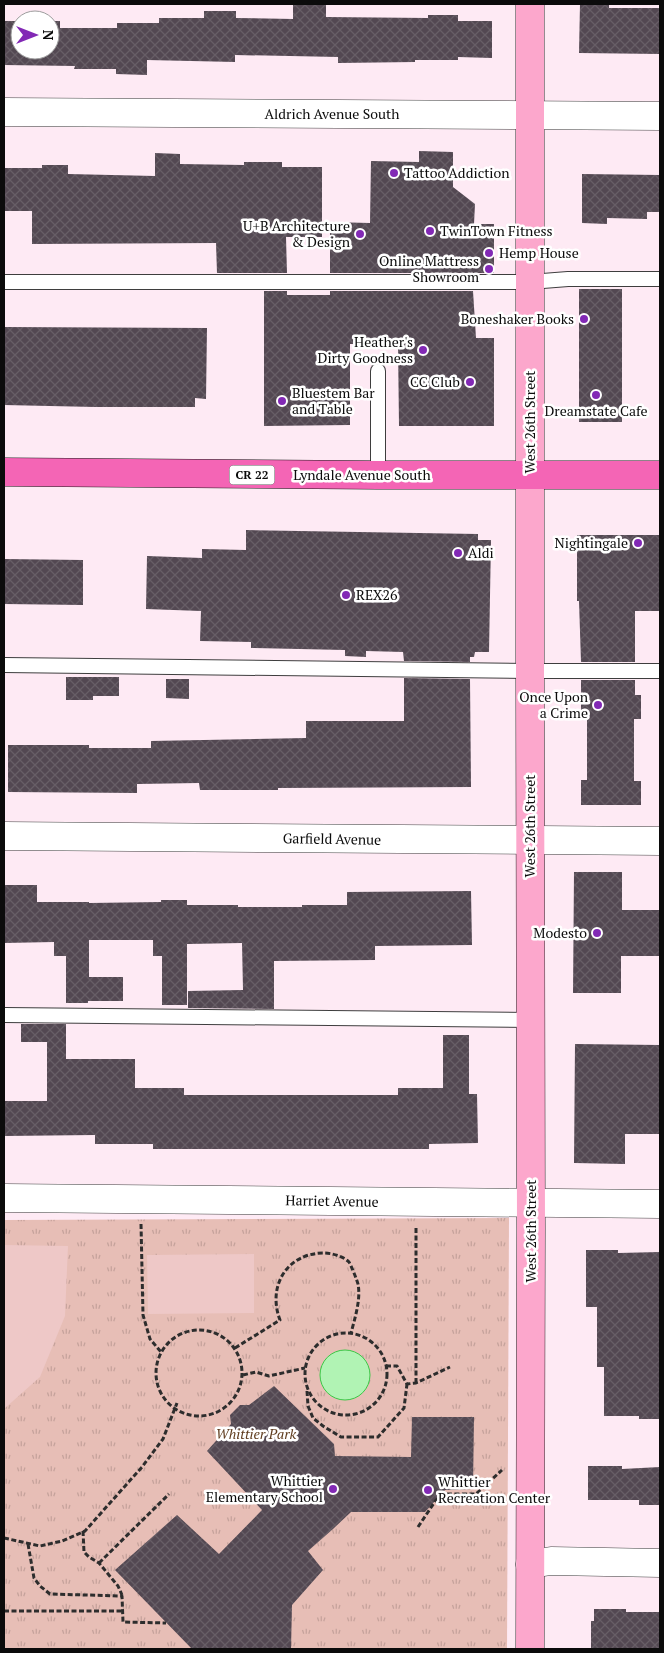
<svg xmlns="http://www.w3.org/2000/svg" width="664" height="1653" font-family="'PT Serif',serif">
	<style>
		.park { fill: url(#park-tufts) }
		.pitch { fill: #eec8c7 }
		.water { fill: #b1f3b4; stroke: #3ac846 }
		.building { fill: url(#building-cross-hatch) }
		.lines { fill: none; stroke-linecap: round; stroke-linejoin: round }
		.lane-casing { stroke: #3e3e3e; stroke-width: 16 }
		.street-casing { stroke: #3e3e3e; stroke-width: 29 }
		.secondary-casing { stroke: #2d2d2d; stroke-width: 29 }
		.primary-casing { stroke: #1c1c1c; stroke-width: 29 }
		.path { stroke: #2d2d2d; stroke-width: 3; stroke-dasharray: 5 2.5; stroke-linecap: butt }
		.lane { stroke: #fff; stroke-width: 14 }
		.street { stroke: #fff; stroke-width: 28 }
		.secondary { stroke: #fca7cc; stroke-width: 28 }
		.primary { stroke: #f465b5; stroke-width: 28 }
		.poi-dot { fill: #8229b5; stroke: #fff; stroke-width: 2 }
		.labels { text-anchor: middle; stroke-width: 5; stroke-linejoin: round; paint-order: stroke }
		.shield { fill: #fff; stroke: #545454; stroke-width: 1 }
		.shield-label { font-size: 12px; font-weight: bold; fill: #0b0b0b }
		.street-label { font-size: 14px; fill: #0b0b0b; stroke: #fff }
		.poi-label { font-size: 14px; fill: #0b0b0b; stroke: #fff; text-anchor: end }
		.park-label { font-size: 14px; font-style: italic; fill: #603d1f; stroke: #fff }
	</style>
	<defs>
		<pattern id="park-tufts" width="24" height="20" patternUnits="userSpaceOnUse" patternTransform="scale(1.25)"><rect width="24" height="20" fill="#e7beb6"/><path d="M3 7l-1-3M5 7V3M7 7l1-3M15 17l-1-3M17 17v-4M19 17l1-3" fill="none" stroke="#c5a29b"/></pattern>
		<pattern id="building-cross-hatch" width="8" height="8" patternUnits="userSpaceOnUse" patternTransform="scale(1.25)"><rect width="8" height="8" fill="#534852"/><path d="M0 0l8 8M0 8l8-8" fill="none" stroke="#675e66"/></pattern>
	</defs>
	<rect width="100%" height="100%" fill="#feeaf4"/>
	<path class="park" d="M509,1218L507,1649H4V1220Z"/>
	<g class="pitch">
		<path d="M4,1245L68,1246L65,1316L40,1377L4,1409Z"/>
		<path d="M254,1254V1313L148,1314L147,1255Z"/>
	</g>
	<circle class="water" cx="345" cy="1375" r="25"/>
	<g class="building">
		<path d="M293,4H326V17L428,18V15H458V21H492V58L458,57V60H415V62L338,63V57L235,55V62L147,60V75L116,74V69H74L75,66L4,65V21H20V50H50V21H60V28H117V23H159V18H204V11H236V18L293,19Z"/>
		<path d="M580,4H609V8H660V54L579,53Z"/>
		<path d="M419,151L453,152V187L475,204L474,224H494V273H330V222L370,223L371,161L419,162Z"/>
		<path d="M155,153L180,154V164L244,165V162H282V167H322V237H286L287,273H217L216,243L32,244V211H4V168H42V165H68V174L155,176Z"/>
		<path d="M582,174L660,175V212H647V219L607,218V224L582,223Z"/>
		<rect x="579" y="289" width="43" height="133"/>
		<path d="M264,291H287V295H330V291H473L476,338H494V426H399L398,344H350V425L264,426Z"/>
		<path d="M4,327L207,328L206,399L195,398V407H95L4,405Z"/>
		<path d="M246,530L478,534V540H491L489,652H475L474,657H470V662L404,661L403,652L366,651V657L345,656V650L251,648V642L200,641L201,611L146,609L147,556L202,558V549L246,550Z"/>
		<path d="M577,535H660V611H635V662H581L579,601H577Z"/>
		<path d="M4,559L83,560V605L4,604Z"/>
		<path d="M66,677H119V696H93V700H66Z"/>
		<path d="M404,678L470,679L471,787L278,788V790H200L199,783L137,784V793L8,792V745H89V748H151V741L306,738V721H404Z"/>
		<path d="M166,679H189V699L166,698Z"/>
		<path d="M581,680H635V695H641V719H634V781H641V805H581V780H587V718H581Z"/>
		<path d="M574,872H622V910H660V956H621V993H573Z"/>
		<path d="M4,885H37V902H89V903L161,902V900H187V905H238V907H302V905H347V892L471,891L472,945L375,946V960L274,961V1009L188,1008V991L243,990L242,943L187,944V1005H162V956H153V940H89V977H123V1001H88V1003H66V956H54V942L4,943Z"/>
		<path d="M21,1024H66V1059H135V1088H184V1095H398V1088H443V1035H469V1094H477L478,1143L429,1144V1149H153V1144H95V1135L4,1136V1101H47V1042H21Z"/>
		<path d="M575,1044L660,1045V1134H625V1164L574,1163Z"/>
		<path d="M586,1250H618V1253L660,1252V1307H659L660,1419H639V1416H604V1367H597V1307H586Z"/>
		<path d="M274,1386L334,1444L335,1456L411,1457L412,1417H474L473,1489L445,1490L425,1512H351L333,1529L308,1551L323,1570L292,1605L291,1649H192L115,1570L177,1515L219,1554L262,1510L207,1451L231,1424L230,1415L240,1405H249Z"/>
		<path d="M588,1466H622V1469L660,1467V1505H639V1500H588Z"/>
		<path d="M594,1609H626V1612H660V1649H591V1621H594Z"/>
	</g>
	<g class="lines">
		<g class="lane-casing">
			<g id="lane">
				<path d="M4,282H530L568,279H660"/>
				<path d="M378,475V371"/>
				<path d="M4,665L530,671H660"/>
				<path d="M4,1015L531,1020"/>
			</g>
		</g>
		<g class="street-casing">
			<g id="street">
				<path d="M4,112L660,116"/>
				<path d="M4,836L660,841"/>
				<path d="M4,1198L660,1204"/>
				<path d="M530,1564L551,1561L660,1563"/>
			</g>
		</g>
		<g class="secondary-casing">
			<path id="secondary" d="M530,1649L531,1228L530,671V4"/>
		</g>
		<g class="primary-casing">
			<path id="primary" d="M4,472L378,475H660"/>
		</g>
		<g class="path">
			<path d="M141,1224L143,1315L150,1339L161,1352"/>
			<circle cx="199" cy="1373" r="43"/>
			<circle cx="346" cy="1374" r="41"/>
			<path d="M235,1348L280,1320C267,1286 287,1253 324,1253C331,1253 343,1256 349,1262C351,1265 357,1280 358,1284C361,1299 355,1318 351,1333"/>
			<path d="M386,1366H397L407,1384L416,1383L450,1367"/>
			<path d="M243,1375L256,1372L269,1376L305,1368"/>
			<path d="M416,1383V1228"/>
			<path d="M307,1391L308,1406L313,1418L323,1426L341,1437H378L404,1408L407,1384"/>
			<path d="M418,1527L436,1500L446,1494H476L502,1470"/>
			<path d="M83,1531L84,1552L89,1557L99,1563L118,1586L122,1595"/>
			<path d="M4,1538L40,1546L62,1541L85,1531L142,1467L163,1439L177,1403"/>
			<path d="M28,1544L34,1578L40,1586L50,1594L122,1596L123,1622L166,1623"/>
			<path d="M99,1563L169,1494"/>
			<path d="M4,1611H123"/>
		</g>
		<use href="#lane" class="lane"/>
		<use href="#street" class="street"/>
		<use href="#secondary" class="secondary"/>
		<use href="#primary" class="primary"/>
	</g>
	<g class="poi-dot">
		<circle cx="394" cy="173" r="5"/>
		<circle cx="430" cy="231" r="5"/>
		<circle cx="360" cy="234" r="5"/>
		<circle cx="489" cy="253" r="5"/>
		<circle cx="489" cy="269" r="5"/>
		<circle cx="584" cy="319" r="5"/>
		<circle cx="423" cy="350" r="5"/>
		<circle cx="470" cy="382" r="5"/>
		<circle cx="596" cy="395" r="5"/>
		<circle cx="282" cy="401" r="5"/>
		<circle cx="638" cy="543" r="5"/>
		<circle cx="458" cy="553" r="5"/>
		<circle cx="346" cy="595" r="5"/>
		<circle cx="598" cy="705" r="5"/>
		<circle cx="597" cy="933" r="5"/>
		<circle cx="333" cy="1489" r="5"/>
		<circle cx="428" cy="1490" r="5"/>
	</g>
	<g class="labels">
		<rect class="shield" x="229.5" y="465.5" width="45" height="19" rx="4"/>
		<g class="shield-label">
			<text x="252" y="479">CR 22</text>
		</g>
		<g class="street-label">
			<text x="332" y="119">Aldrich Avenue South</text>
			<text transform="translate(530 422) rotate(-90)" y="5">West 26th Street</text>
			<text x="362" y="480">Lyndale Avenue South</text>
			<text transform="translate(530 826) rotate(-90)" y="5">West 26th Street</text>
			<text transform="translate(332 839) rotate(1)" y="5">Garfield Avenue</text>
			<text transform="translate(332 1201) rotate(1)" y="5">Harriet Avenue</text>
			<text transform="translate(531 1231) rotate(-90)" y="5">West 26th Street</text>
		</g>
		<g class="poi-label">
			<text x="404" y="178" text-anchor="start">Tattoo Addiction</text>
			<text x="350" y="231">U+B Architecture<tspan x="350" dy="16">&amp; Design</tspan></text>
			<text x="440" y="236" text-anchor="start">TwinTown Fitness</text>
			<text x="499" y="258" text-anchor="start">Hemp House</text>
			<text x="479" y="266">Online Mattress<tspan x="479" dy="16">Showroom</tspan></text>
			<text x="574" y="324">Boneshaker Books</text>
			<text x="413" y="347">Heather's<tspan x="413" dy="16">Dirty Goodness</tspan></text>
			<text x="460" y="387">CC Club</text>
			<text x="292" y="398" text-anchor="start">Bluestem Bar<tspan x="292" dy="16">and Table</tspan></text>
			<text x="596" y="416" text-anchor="middle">Dreamstate Cafe</text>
			<text x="628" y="548">Nightingale</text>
			<text x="468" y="558" text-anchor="start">Aldi</text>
			<text x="356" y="600" text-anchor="start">REX26</text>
			<text x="588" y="702">Once Upon<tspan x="588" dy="16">a Crime</tspan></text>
			<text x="587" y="938">Modesto</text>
			<text x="323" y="1486">Whittier<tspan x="323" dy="16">Elementary School</tspan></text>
			<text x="438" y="1487" text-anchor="start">Whittier<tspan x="438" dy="16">Recreation Center</tspan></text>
		</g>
		<g class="park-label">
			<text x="256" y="1439">Whittier Park</text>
		</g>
	</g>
	<rect width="664" height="1653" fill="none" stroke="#0b0b0b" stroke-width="10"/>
	<g transform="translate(35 35) rotate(90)"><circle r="24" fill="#ffffff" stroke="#9d9d9d"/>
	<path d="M0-4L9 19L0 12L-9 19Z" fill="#8229b5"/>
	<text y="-8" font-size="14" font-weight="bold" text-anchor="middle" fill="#0b0b0b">N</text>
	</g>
</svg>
